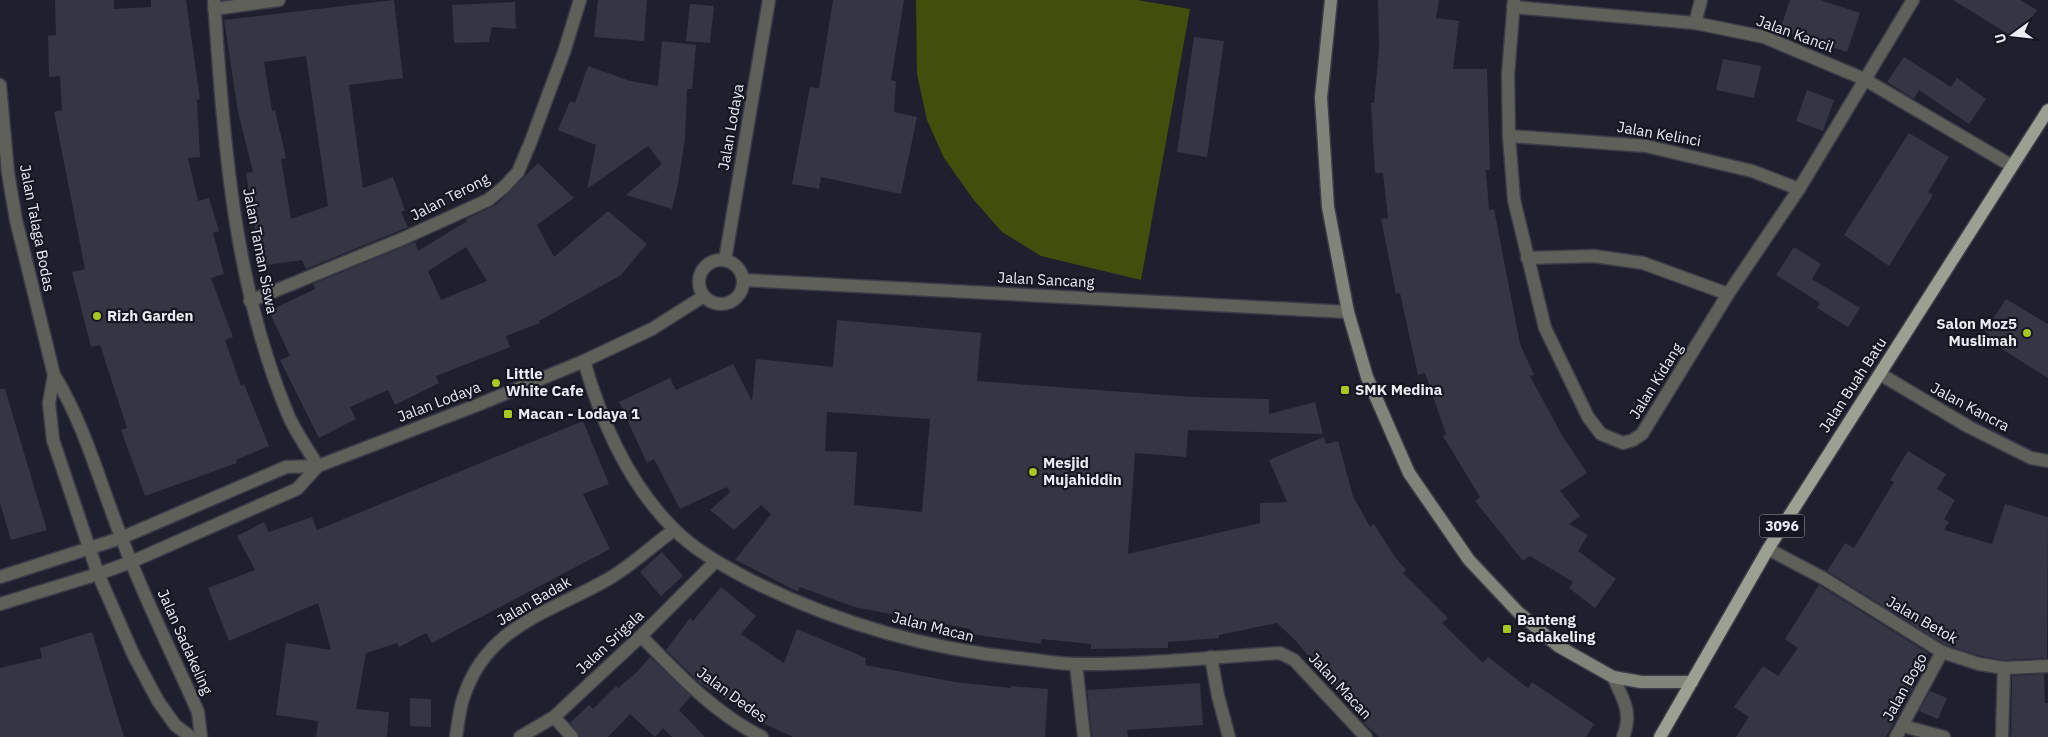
<svg xmlns="http://www.w3.org/2000/svg" width="2048" height="737" font-family="'IBM Plex Sans',sans-serif">
	<style>
		.green { fill: #414f0c }
		.building { fill: #353544; fill-rule: evenodd }
		.lines { fill: none; stroke-linecap: round; stroke-linejoin: round }
		.minor-casing { stroke: #3c3c49; stroke-width: 15 }
		.tertiary-casing { stroke: #3c3c49; stroke-width: 15 }
		.secondary-casing { stroke: #3c3c49; stroke-width: 15 }
		.primary-casing { stroke: #3c3c49; stroke-width: 15 }
		.minor { stroke: #5e6059; stroke-width: 12 }
		.tertiary { stroke: #5e6059; stroke-width: 12 }
		.secondary { stroke: #818479; stroke-width: 12 }
		.primary { stroke: #9ca092; stroke-width: 12 }
		.poi-dot { fill: #a7c81e; stroke: #161623; stroke-width: 2 }
		.labels { text-anchor: middle; stroke-width: 4.5; stroke-linejoin: round; paint-order: stroke }
		.shield { fill: #161623; stroke: #ababb5; stroke-width: 1 }
		.shield-label { font-size: 14px; font-weight: bold; fill: #ebebf4 }
		.street-label { font-size: 15px; fill: #ebebf4; stroke: #161623 }
		.poi-label { font-size: 15px; font-weight: bold; fill: #ebebf4; stroke: #161623; text-anchor: start }
	</style>
	<rect width="100%" height="100%" fill="#1f1f2d"/>
	<path class="green" d="M916,0H1137L1190,9L1141,280L1041,256L1002,232L973,199L944,158L927,120L917,74Z"/>
	<g class="building">
		<path d="M55,0H114V9L151,7V0H186L200,99L197,100L200,157L188,158L198,201L209,198L219,231L213,233L224,274L211,278L233,337L225,340L241,386L244,384L269,446L236,460L237,463L145,496L121,430L127,428L100,345L91,347L72,272L85,269L54,112L62,110L60,76L49,77L48,36L56,35Z"/>
		<path d="M394,0L403,78L349,85L363,188L393,177L405,210L401,212L408,227L306,269L302,260L261,266L246,173L253,172L238,112L224,20ZM306,56L328,206L291,219L281,159L286,158L275,110L272,111L264,62Z"/>
		<path d="M598,0H647L644,41L594,37Z"/>
		<path d="M833,0H904L891,80L896,81L894,112L917,117L901,194L821,177L819,189L792,184L810,87L819,88Z"/>
		<path d="M1378,0H1439L1436,18L1459,21L1453,69H1487L1490,170H1486L1489,210L1494,209L1520,344L1534,375L1530,376L1563,437L1587,473L1560,491L1580,516L1569,524L1588,535L1578,551L1616,579L1595,608L1569,588L1573,582L1530,556L1523,561L1475,501L1480,497L1443,436L1446,434L1425,373L1418,375L1400,293L1396,294L1381,219L1388,218L1383,173H1375L1371,103H1374L1379,48Z"/>
		<path d="M1790,0H1820L1860,13L1847,52L1780,30Z"/>
		<path d="M1953,0H2020L2037,10L2018,40Z"/>
		<path d="M515,2L516,29L492,27L489,42L454,43L452,5Z"/>
		<path d="M690,4L714,6L710,43L686,41Z"/>
		<path d="M1194,37L1224,41L1207,157L1177,152Z"/>
		<path d="M662,41L696,45L692,89H687L685,139L678,184L672,209L626,195L662,164L648,146L587,189L596,145L558,130L570,101L575,103L588,66L630,81L658,86Z"/>
		<path d="M1904,57L1951,87L1957,78L1986,99L1969,124L1919,90L1914,99L1887,82Z"/>
		<path d="M1723,59L1761,66L1754,98L1716,90Z"/>
		<path d="M1807,90L1834,100L1823,131L1796,121Z"/>
		<path d="M1909,133L1949,157L1928,192L1933,195L1889,266L1844,235Z"/>
		<path d="M538,163L574,198L537,225L554,257L608,211L647,244L621,275L539,321L540,323L506,336L510,347L436,376L439,383L395,405L388,390L350,407L356,419L319,438L280,360L290,356L269,311L315,289L313,284L415,242L418,251L467,221L466,219L497,204ZM466,247L487,281L441,300L428,271Z"/>
		<path d="M1794,247L1821,264L1812,279L1860,308L1848,327L1817,308L1820,303L1776,275Z"/>
		<path d="M2006,299L2048,324V378L1986,339L1989,334L1985,331Z"/>
		<path d="M837,320L981,333L977,381L1193,397L1269,399V414L1315,402L1323,434L1188,430L1186,457L1135,453L1128,554L1260,523V503L1287,502L1269,460L1324,437L1326,444L1338,441L1353,496L1370,527L1374,524L1395,557L1406,570L1403,573L1448,618L1442,623L1483,663L1488,657L1528,688L1532,682L1594,724L1586,737H1379L1366,725L1295,640L1277,623L1219,635V638L1168,642V648L1091,649V644L1042,639L1041,644L971,634V629L854,607L800,587L798,592L742,563L735,560L771,514L761,505L734,530L710,510L730,492L727,487L680,509L654,459L647,463L619,402L670,378L676,390L733,364L752,401L756,359L833,367ZM827,412L930,419L922,512L854,505L857,452L825,451Z"/>
		<path d="M0,389H5L47,530L11,540L0,503Z"/>
		<path d="M583,421L609,484L583,494L610,549L432,643L426,633L399,647L397,643L366,653L356,709L389,712L387,737H316L318,721L276,715L286,643L331,650L318,603L229,641L208,588L255,570L237,536L264,522L269,532L312,517L317,530Z"/>
		<path d="M1908,451L1946,474L1937,489L1955,500L1944,519L1949,522L1944,530L1992,544L2005,504L2048,517L2047,658L2004,660L1981,656L1945,645L1827,571L1845,543L1854,548L1894,482L1890,480Z"/>
		<path d="M662,552L683,576L661,596L640,572Z"/>
		<path d="M1819,585L1928,653L1910,683L1915,685L1904,704L1886,737H1736L1749,717L1734,707L1763,666L1778,676L1798,648L1785,639Z"/>
		<path d="M721,587L756,616L741,634L784,663L797,629L866,658L865,665L955,682L1011,688V686L1048,689L1045,737H793L756,720L757,718L701,684L666,650L690,618L693,621Z"/>
		<path d="M92,632L124,737H0V668L42,658L40,648Z"/>
		<path d="M650,657L691,696L679,710L705,737H672L663,728L655,737L630,714L608,737H580L570,723L589,705L593,709L616,686L618,688L637,672Z"/>
		<path d="M2044,674L2045,703H2048V737H2011L2012,676Z"/>
		<path d="M1200,683L1203,725L1127,730L1128,737H1092L1087,690Z"/>
		<path d="M1930,691L1947,698L1938,719L1919,711Z"/>
		<path d="M410,698L431,699V727L410,726Z"/>
	</g>
	<g class="lines">
		<g class="minor-casing">
			<g id="minor">
				<path d="M214,0C224,142 233,284 289,417C297,434 308,450 318,466"/>
				<path d="M1514,0L1508,75L1509,136L1514,200L1545,328L1588,417L1601,434L1623,443L1633,440L1642,434L1728,294L1799,189L1913,0"/>
				<path d="M1513,7L1695,23L1764,37L1864,79L2012,166"/>
				<path d="M214,9L279,0"/>
				<path d="M1695,23L1701,0"/>
				<path d="M1509,136L1646,146L1752,171L1799,189"/>
				<path d="M1527,258L1594,256L1643,263L1728,294"/>
				<path d="M250,301L402,239L488,200L504,187L518,172L531,141L564,52L580,0"/>
				<path d="M584,361C601,421 628,483 673,528C695,551 724,566 752,581C839,624 931,650 1027,659C1043,661 1060,664 1076,664C1144,665 1213,657 1280,653L1294,660L1366,737"/>
				<path d="M1768,549L1823,578L1942,652L1979,664L2004,668L2048,666"/>
				<path d="M641,636C678,674 714,713 762,737"/>
				<path d="M1211,657L1218,696L1229,737"/>
				<path d="M1076,664L1084,737"/>
				<path d="M554,717L572,737"/>
				<path d="M1903,726L1944,737"/>
				<path d="M456,737C458,725 459,711 463,699C486,625 550,613 610,578C632,565 653,545 674,530"/>
				<path d="M520,737L554,717L641,636L715,562"/>
				<path d="M1896,737L1942,652"/>
				<path d="M2002,737L2004,668"/>
			</g>
		</g>
		<g class="tertiary-casing">
			<g id="tertiary">
				<path d="M0,85L8,173L16,220L54,375C85,425 100,484 122,539C144,598 173,655 198,712L201,737"/>
				<circle cx="721" cy="282" r="22"/>
				<path d="M725,260L769,0"/>
				<path d="M744,280L1348,312"/>
				<path d="M1880,374L1969,427L2031,458L2048,461"/>
				<path d="M54,375L49,403L53,440L98,574L134,656L158,701L175,725L191,737"/>
				<path d="M0,577L121,538L286,467L318,466L480,404L584,361L652,329L704,296"/>
				<path d="M0,604L98,574L131,562L297,489L318,466"/>
				<path d="M1613,677C1623,699 1633,712 1623,737"/>
			</g>
		</g>
		<g class="secondary-casing">
			<path id="secondary" d="M1331,0L1321,98L1328,207L1348,312L1367,377L1409,473L1469,560L1518,612L1558,646L1613,677L1641,682H1692"/>
		</g>
		<g class="primary-casing">
			<path id="primary" d="M1660,737L1768,549L2048,110"/>
		</g>
		<use href="#minor" class="minor"/>
		<use href="#tertiary" class="tertiary"/>
		<use href="#secondary" class="secondary"/>
		<use href="#primary" class="primary"/>
	</g>
	<g class="poi-dot">
		<circle cx="97" cy="316" r="5"/>
		<circle cx="2027" cy="333" r="5"/>
		<circle cx="496" cy="383" r="5"/>
		<rect x="1340" y="385" width="10" height="10" rx="2.5"/>
		<rect x="503" y="409" width="10" height="10" rx="2.5"/>
		<circle cx="1033" cy="472" r="5"/>
		<rect x="1502" y="624" width="10" height="10" rx="2.5"/>
	</g>
	<g class="labels">
		<rect class="shield" x="1759.5" y="514.5" width="45" height="23" rx="4"/>
		<g class="shield-label">
			<text x="1782" y="531">3096</text>
		</g>
		<g class="street-label">
			<text transform="translate(1795 34) rotate(20)" y="5">Jalan Kancil</text>
			<text transform="translate(731 127) rotate(-80)" y="5">Jalan Lodaya</text>
			<text transform="translate(1659 134) rotate(10)" y="5">Jalan Kelinci</text>
			<text transform="translate(450 197) rotate(-27)" y="5">Jalan Terong</text>
			<text transform="translate(37 228) rotate(79)" y="5">Jalan Talaga Bodas</text>
			<text transform="translate(260 251) rotate(79)" y="5">Jalan Taman Siswa</text>
			<text transform="translate(1046 280) rotate(3)" y="5">Jalan Sancang</text>
			<text transform="translate(1656 381) rotate(-58)" y="5">Jalan Kidang</text>
			<text transform="translate(1853 385) rotate(-57)" y="5">Jalan Buah Batu</text>
			<text transform="translate(439 402) rotate(-21)" y="5">Jalan Lodaya</text>
			<text transform="translate(1970 407) rotate(28)" y="5">Jalan Kancra</text>
			<text transform="translate(534 601) rotate(-30)" y="5">Jalan Badak</text>
			<text transform="translate(1922 620) rotate(30)" y="5">Jalan Betok</text>
			<text transform="translate(933 627) rotate(14)" y="5">Jalan Macan</text>
			<text transform="translate(185 642) rotate(66)" y="5">Jalan Sadakeling</text>
			<text transform="translate(610 642) rotate(-43)" y="5">Jalan Srigala</text>
			<text transform="translate(1340 686) rotate(47)" y="5">Jalan Macan</text>
			<text transform="translate(1905 687) rotate(-61)" y="5">Jalan Bogo</text>
			<text transform="translate(732 695) rotate(36)" y="5">Jalan Dedes</text>
		</g>
		<g class="poi-label">
			<text x="107" y="321">Rizh Garden</text>
			<text x="2017" y="329" text-anchor="end">Salon Moz5<tspan x="2017" dy="17">Muslimah</tspan></text>
			<text x="506" y="379">Little<tspan x="506" dy="17">White Cafe</tspan></text>
			<text x="1355" y="395">SMK Medina</text>
			<text x="518" y="419">Macan - Lodaya 1</text>
			<text x="1043" y="468">Mesjid<tspan x="1043" dy="17">Mujahiddin</tspan></text>
			<text x="1517" y="625">Banteng<tspan x="1517" dy="17">Sadakeling</tspan></text>
		</g>
	</g>
	<g transform="translate(2013 35) rotate(255)" stroke="#161623" stroke-width="4" paint-order="stroke">
	<path d="M0-4L9 19L0 12L-9 19Z" fill="#ebebf4"/>
	<text y="-8" font-size="14" font-weight="bold" text-anchor="middle" fill="#ebebf4">U</text>
	</g>
</svg>
